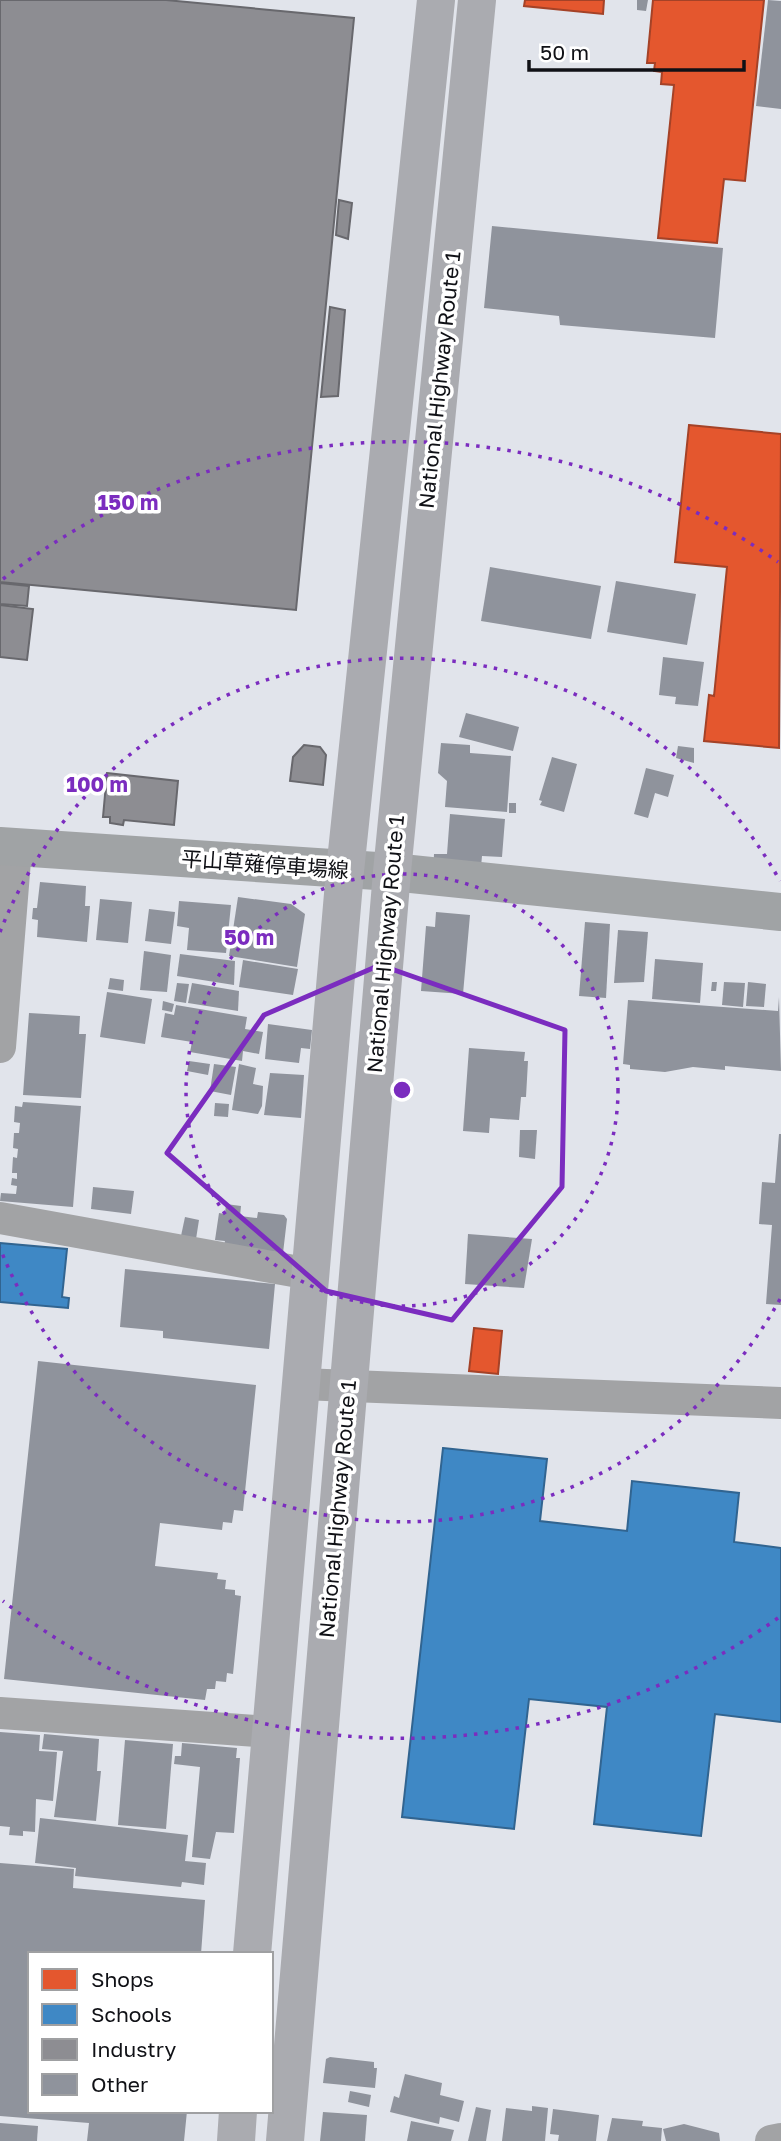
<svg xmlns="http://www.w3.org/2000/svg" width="781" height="2141" font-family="'Golos Text','Noto Sans JP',sans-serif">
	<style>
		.shops { fill: #e4572e; stroke: #a44227; stroke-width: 2 }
		.schools { fill: #3f88c5; stroke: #316490; stroke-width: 2 }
		.industry { fill: #8d8d92; stroke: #68686d; stroke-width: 2 }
		.building { fill: #8f939c }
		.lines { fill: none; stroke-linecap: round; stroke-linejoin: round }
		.street { stroke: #a2a3a5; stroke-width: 32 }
		.secondary { stroke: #a0a3a5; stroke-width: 38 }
		.highway { stroke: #aaabb0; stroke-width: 38 }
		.marked { fill: none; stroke: #7b2cbf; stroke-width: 5; stroke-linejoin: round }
		.ring { fill: none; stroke: #7b2cbf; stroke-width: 3.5; stroke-dasharray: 3.5 7 }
		.labels { text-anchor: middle; stroke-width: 7; stroke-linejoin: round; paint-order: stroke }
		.street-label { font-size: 21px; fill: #101116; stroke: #fff }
		.centre { fill: #7b2cbf; stroke: #fff; stroke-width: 3.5 }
		.ring-label { font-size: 21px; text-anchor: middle; font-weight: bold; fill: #7b2cbf; stroke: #fff; stroke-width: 7; stroke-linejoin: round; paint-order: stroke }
	</style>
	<rect width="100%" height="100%" fill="#e1e4eb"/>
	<g class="shops">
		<path d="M525,0H604L603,14L524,6Z"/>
		<path d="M653,0H764L745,181L724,179L717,243L658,238L674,85L661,84L662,72L654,71L655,63H647Z"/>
		<path d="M689,425L781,434L779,748L704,741L709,695L714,696L727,567L675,562Z"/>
		<path d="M474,1328L502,1331L498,1374L469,1371Z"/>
	</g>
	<g class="schools">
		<path d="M0,1243L67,1249L62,1297L69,1298L68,1308L0,1302Z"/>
		<path d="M443,1448L547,1459L540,1521L627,1531L632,1481L739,1493L734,1542L781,1548V1722L715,1714L701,1836L594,1824L607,1707L529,1699L514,1829L402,1817Z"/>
	</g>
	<g class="industry">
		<path d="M0,0H166L354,18L296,610L0,582Z"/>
		<path d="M339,200L352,203L348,239L336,235Z"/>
		<path d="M330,307L345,310L338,396L321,397Z"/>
		<path d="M0,583L29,586L27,606L0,604Z"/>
		<path d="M0,605L33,609L27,660L0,657Z"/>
		<path d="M304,745L320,747L326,755L323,785L290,781L293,757Z"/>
		<path d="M107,773L178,781L174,825L124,820L123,825L110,823V817H103Z"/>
	</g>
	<g class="building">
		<path d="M637,0H648L646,11L637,10Z"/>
		<path d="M768,0L781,1V109L756,106Z"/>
		<path d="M492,226L723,248L715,338L560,325L559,316L484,308Z"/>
		<path d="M490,567L601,586L591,639L481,621Z"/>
		<path d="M616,581L696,594L687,645L607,632Z"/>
		<path d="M663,657L704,662L698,706L675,704L676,697L659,695Z"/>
		<path d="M466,713L519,727L513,751L459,737Z"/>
		<path d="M441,743L470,745V753L511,756L507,812L445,807L447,781L438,773Z"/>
		<path d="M678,746L694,748V763L676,758Z"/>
		<path d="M552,757L577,764L564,812L540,805L542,801L539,800Z"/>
		<path d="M646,768L674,775L668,797L655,793L648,818L634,814Z"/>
		<rect x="509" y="803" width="7" height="10"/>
		<path d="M450,814L505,819L502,857L482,856L480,878L433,875L434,854H447Z"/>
		<path d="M40,882L86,886L85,906H90L87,942L37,937L38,920L32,919L33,908H37Z"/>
		<path d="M238,897L291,904L305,914L297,967L229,956Z"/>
		<path d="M100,899L132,902L128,943L96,940Z"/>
		<path d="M179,901L231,905L226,953L187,950L189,928L177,926Z"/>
		<path d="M149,909L175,912L171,944L145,941Z"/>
		<path d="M436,912L470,915L463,994L421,991L426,926L435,927Z"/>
		<path d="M585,922L610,924L606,998L579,996Z"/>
		<path d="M618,930L648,932L644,982L614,983Z"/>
		<path d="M144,951L171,955L167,992L140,990Z"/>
		<path d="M180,954L235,961L234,985L177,976Z"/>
		<path d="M655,959L703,963L700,1003L652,999Z"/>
		<path d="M243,960L298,969L293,995L239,987Z"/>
		<path d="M110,978L124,980L123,991L108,989Z"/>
		<path d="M712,982H717L716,991H711Z"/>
		<path d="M724,982L745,983L743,1007L722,1005Z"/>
		<path d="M748,982L766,984L764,1007L746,1006Z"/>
		<path d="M177,983L189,984L186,1003L174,1001Z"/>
		<path d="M192,983L239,991L238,1011L188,1003Z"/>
		<path d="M107,992L152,999L145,1044L100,1037Z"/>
		<path d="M779,997L781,1071L725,1066V1070L693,1067L665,1072L630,1069V1065L623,1064L628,1000L778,1011Z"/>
		<path d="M163,1001L174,1004L172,1012L162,1010Z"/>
		<path d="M176,1005L247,1017L245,1029L263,1032L259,1054L243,1051L242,1061L190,1052L192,1042L161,1037L165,1013L174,1015Z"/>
		<path d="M29,1013L80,1016L79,1034H86L81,1098L23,1095Z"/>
		<path d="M268,1024L312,1030L310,1049L301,1048L299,1063L265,1059Z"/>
		<path d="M469,1048L525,1052L524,1061H528L526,1097H521L519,1120L490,1118L489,1133L463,1131Z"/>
		<path d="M189,1061L210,1064L208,1075L187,1071Z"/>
		<path d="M214,1064L236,1067L231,1095L210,1091Z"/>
		<path d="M239,1064L256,1068L253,1084L263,1086L262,1106L258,1114L232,1110Z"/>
		<path d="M270,1073L304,1075L301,1118L264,1115Z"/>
		<path d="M23,1102L81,1106L73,1207L0,1201L1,1193L16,1194L17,1186L11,1185L12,1178L17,1179V1173H12L13,1157L17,1158L18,1149L13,1148L14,1133H19L20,1123L14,1122L15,1106L22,1107Z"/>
		<path d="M215,1103L229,1104L228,1117L214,1116Z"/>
		<path d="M520,1130H537L535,1159L519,1157Z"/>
		<path d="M779,1134H781V1305L766,1304L772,1225L759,1224L762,1182L775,1183Z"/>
		<path d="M93,1187L134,1191L131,1214L91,1209Z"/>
		<path d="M226,1204L241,1206L240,1216L257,1218L258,1212L284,1215L287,1219L283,1253L224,1245L225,1241L215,1240L219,1213L225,1214Z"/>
		<path d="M185,1217L199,1220L196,1239L181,1236Z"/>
		<path d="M468,1234L532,1239L524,1288L465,1284Z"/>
		<path d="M125,1269L275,1284L269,1349L163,1338V1331L120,1327Z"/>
		<path d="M38,1361L256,1385L243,1511L234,1510L232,1523L223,1522L222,1530L160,1523L155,1566L218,1573L217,1579L226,1580L225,1589L235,1590V1595L241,1596L233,1674L227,1673L226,1682L216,1681L215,1689H207L205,1700L4,1679Z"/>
		<path d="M0,1732L40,1735L39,1751L57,1752L53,1801L36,1799L35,1832L23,1831V1836L9,1835L10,1827L0,1826Z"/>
		<path d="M44,1734L99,1739L97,1771H101L96,1821L54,1817L63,1751L42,1749Z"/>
		<path d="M125,1740L173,1744L166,1829L118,1825Z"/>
		<path d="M182,1743L237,1748L236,1758H240L234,1833L216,1832L210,1859L192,1857L200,1767L174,1764L175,1756H181Z"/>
		<path d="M40,1818L188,1835L185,1861L206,1863L204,1885L182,1882L181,1887L75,1876L76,1868L35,1863Z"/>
		<path d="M0,1863L74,1869L73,1888L205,1900L201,1954H30V2111H187L184,2141H87L89,2123L0,2116Z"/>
		<path d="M330,2057L374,2062V2068H377L375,2088L323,2083L326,2059Z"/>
		<path d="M405,2074L442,2083L440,2095L464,2101L459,2122L440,2117L439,2124L390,2112L394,2096L399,2098Z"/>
		<path d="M350,2091L371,2095L369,2107L348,2102Z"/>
		<path d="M532,2106L548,2108L545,2141H502L506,2108L532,2111Z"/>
		<path d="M476,2107L491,2110L486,2141H468Z"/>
		<path d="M553,2109L599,2115L596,2141H558L559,2135L550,2134Z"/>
		<path d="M323,2112L367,2115L365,2141H320Z"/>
		<path d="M612,2118L643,2121L642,2126L662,2128L661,2141H607Z"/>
		<path d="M411,2121L454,2130L451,2141H407Z"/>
		<path d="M0,2123L38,2126L37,2141H0Z"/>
		<path d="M684,2124L719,2133L720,2141H666L663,2129Z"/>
	</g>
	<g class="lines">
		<g class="street">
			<path d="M0,1047L16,848"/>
			<path d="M0,1218L310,1274"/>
			<path d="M301,1384L781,1403"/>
			<path d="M0,1713L271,1732"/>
			<path d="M771,2141L781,2139"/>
		</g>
		<path class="secondary" d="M0,846L392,872L781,912"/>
		<g class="highway">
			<path d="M252,1954L345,871L436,0"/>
			<path d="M236,2141L238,2111"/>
			<path d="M285,2141L392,872L477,0"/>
		</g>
	</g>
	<path class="marked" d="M380,965L565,1030L562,1187L452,1320L326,1291L167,1153L264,1015Z"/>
	<g class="ring">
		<circle cx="402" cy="1090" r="216"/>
		<path d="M780 1299A432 432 0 0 1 0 1248M0 932A432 432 0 0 1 780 881"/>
		<path d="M778 1618A648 648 0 0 1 3 1601M3 579A648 648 0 0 1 778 562"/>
	</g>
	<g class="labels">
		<g class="street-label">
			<text transform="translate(440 380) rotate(-84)" y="7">National Highway Route 1</text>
			<text transform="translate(265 865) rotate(4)" y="7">平山草薙停車場線</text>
			<text transform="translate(386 944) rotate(-85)" y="7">National Highway Route 1</text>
			<text transform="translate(338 1509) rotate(-85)" y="7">National Highway Route 1</text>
		</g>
	</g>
	<circle cx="402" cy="1090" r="10" class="centre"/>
	<g class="ring-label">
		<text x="128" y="510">150 m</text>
		<text x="97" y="792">100 m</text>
		<text x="249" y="945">50 m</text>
	</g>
	<rect x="28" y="1952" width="245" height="161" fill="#ffffff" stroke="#9fa0a2" stroke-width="2"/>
	<rect x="42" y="1969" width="35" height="21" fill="#e4572e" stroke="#9fa0a2" stroke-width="2"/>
	<text x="91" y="1987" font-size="21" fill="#101116">Shops</text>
	<rect x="42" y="2004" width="35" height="21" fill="#3f88c5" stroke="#9fa0a2" stroke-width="2"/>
	<text x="91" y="2022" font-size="21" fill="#101116">Schools</text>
	<rect x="42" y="2039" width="35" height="21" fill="#8d8d92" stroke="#9fa0a2" stroke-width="2"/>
	<text x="91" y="2057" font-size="21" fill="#101116">Industry</text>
	<rect x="42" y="2074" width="35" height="21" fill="#8f939c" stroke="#9fa0a2" stroke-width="2"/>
	<text x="91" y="2092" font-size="21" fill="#101116">Other</text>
	<path d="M529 60v10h215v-10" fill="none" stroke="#101116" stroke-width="3.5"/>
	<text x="540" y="60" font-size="21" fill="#101116" stroke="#ffffff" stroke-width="5" paint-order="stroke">50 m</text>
</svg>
